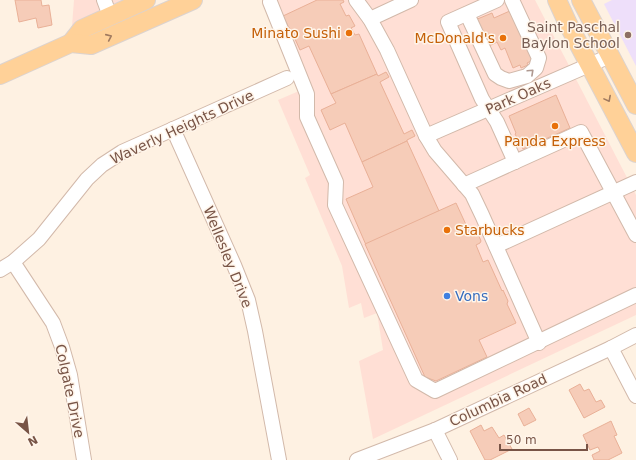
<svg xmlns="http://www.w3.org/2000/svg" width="636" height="460" font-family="'DejaVu Sans',sans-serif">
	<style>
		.commercial { fill: #ffdfd5 }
		.education { fill: #eedffa }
		.building { fill: #f6ccb8; stroke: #e9b097 }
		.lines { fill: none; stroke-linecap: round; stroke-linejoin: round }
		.minor-casing { stroke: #d2b9aa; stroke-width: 16 }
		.major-casing { stroke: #dcd3cf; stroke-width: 20 }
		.minor { stroke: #fff; stroke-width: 14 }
		.major { stroke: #ffd198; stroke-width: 18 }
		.oneway { stroke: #a07a5f }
		.oneway2 { stroke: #ae9890 }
		.food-dot { fill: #e8710a; stroke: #fff5ea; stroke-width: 1.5 }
		.education-dot { fill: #8d6e63; stroke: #fff5ea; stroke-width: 1.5 }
		.shop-dot { fill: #3f7fe0; stroke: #fff5ea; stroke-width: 1.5 }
		.labels { text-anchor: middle; stroke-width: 3; stroke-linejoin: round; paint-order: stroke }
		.education-label { font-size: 14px; fill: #785e54; stroke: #fff5ea; text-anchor: end }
		.food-label { font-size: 14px; fill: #c56008; stroke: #fff5ea; text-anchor: end }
		.street-label { font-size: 14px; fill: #785446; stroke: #fff5ea }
		.shop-label { font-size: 14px; fill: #366cbe; stroke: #fff5ea; text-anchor: start }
	</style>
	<rect width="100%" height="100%" fill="#fef1e2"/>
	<g class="commercial">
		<path d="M74,0H130L72,26Z"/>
		<path d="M262,0H535L636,195V315L373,439L359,361L383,350L377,313L364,318L361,303L349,308L342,266L305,178L310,175L278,100L299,91Z"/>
	</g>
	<path class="education" d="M612,0H636V66L604,4Z"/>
	<g class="building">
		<path d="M15,0H41L42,6L49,5L52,25L38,28L36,18L19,22Z"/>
		<path d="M317,0H343L344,2L340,4L346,16L349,15L355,26L351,28L355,35L359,34L377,74L331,94L309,46L300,50L290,28H289L283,16Z"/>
		<path d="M512,10L533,60L527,63L528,65L521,68L520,65L513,68L505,48L501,50L497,42L487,47L475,20L492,13L494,18Z"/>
		<path d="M386,72L389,77L380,82L404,134L412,130L415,136L407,140V141L362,162L345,123L330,130L321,110L336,103L331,94L377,74L378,76Z"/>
		<path d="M556,95L570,128L523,149L515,134L516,133L509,116Z"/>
		<path d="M407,141L439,211L366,245L346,199L373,187L362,162Z"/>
		<path d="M456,203L468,229L475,227L481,241L480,243L476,245L483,262L488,260L502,291L503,290L508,301L507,304L516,323L479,340L487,357L436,381L425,377L365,244Z"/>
		<path d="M580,384L584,391L589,389L596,402L601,400L605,407L584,418L569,390Z"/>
		<path d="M529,408L536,420L524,426L518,414Z"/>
		<path d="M611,421L617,435L614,436L622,453L608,460H594L592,455L600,451L598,447L590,450L583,435Z"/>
		<path d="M481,425L484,431L492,427L499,438L504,435L512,449L490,460H485L470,431Z"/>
	</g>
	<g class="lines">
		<g class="minor-casing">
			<g id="minor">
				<path d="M104,0L110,16"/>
				<path d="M356,0L370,19L387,50L426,136L435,151L472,194L482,215L539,343"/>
				<path d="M497,0L448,22L482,99L497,122L515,162"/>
				<path d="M270,2L307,94V117L336,182L335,205L416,380L435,391L636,295"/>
				<path d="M467,14L495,74L501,78L509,81L527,76L536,68L539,58L512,0"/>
				<path d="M370,19L411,0"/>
				<path d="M173,129L234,265L248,300L255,331L279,460"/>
				<path d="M426,136L610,56"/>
				<path d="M464,185L581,132L636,235"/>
				<path d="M496,246L636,182"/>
				<path d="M13,262L53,323L62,347L70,375L84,460"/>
				<path d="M0,270L13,262L39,239L87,179L102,165L122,152L287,78"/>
				<path d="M611,348L636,396"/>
				<path d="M435,430L450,460"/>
				<path d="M357,460L435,430L611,348L636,335"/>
			</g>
		</g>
		<g class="major-casing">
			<g id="major">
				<path d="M557,0L568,24L636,153"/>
				<path d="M581,0L636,105"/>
				<path d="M71,43L82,29L146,0"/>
				<path d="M0,75L71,43L91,45L193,0"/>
			</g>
		</g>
		<use href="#minor" class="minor"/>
		<use href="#major" class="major"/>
	</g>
	<defs><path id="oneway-chevron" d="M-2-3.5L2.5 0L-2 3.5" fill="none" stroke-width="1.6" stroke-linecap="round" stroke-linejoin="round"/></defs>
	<g class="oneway">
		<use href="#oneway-chevron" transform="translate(109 37) rotate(-24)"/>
		<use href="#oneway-chevron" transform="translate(608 99) rotate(62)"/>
	</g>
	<use class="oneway2" href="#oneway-chevron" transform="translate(531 72) rotate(-43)"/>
	<g class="food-dot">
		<circle cx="349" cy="33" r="4"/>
		<circle cx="503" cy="38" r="4"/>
		<circle cx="555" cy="126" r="4"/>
		<circle cx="447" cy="230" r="4"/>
	</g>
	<circle class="education-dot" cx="628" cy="35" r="4"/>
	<circle class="shop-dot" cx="447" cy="296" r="4"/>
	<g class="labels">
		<g class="education-label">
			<text x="620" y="32">Saint Paschal<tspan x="620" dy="16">Baylon School</tspan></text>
		</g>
		<g class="food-label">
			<text x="341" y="38">Minato Sushi</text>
			<text x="495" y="43">McDonald's</text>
			<text x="555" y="146" text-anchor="middle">Panda Express</text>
			<text x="455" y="235" text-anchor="start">Starbucks</text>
		</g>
		<g class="street-label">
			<text transform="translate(518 96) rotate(-24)" y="5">Park Oaks</text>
			<text transform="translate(182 127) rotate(-25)" y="5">Waverly Heights Drive</text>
			<text transform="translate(228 257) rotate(68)" y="5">Wellesley Drive</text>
			<text transform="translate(70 391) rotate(78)" y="5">Colgate Drive</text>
			<text transform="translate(498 400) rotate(-25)" y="5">Columbia Road</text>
		</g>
		<g class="shop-label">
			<text x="455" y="301">Vons</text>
		</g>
	</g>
	<g transform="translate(28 432) rotate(152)" stroke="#fff5ea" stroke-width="3" paint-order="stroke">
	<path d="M0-3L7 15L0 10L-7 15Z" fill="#785446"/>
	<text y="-6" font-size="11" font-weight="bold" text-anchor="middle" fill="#785446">N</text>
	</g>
	<path d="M500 444v6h87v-6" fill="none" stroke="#785446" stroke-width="2"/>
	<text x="506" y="444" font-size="12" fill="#785446" stroke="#fff5ea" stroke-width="3" paint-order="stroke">50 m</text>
</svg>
